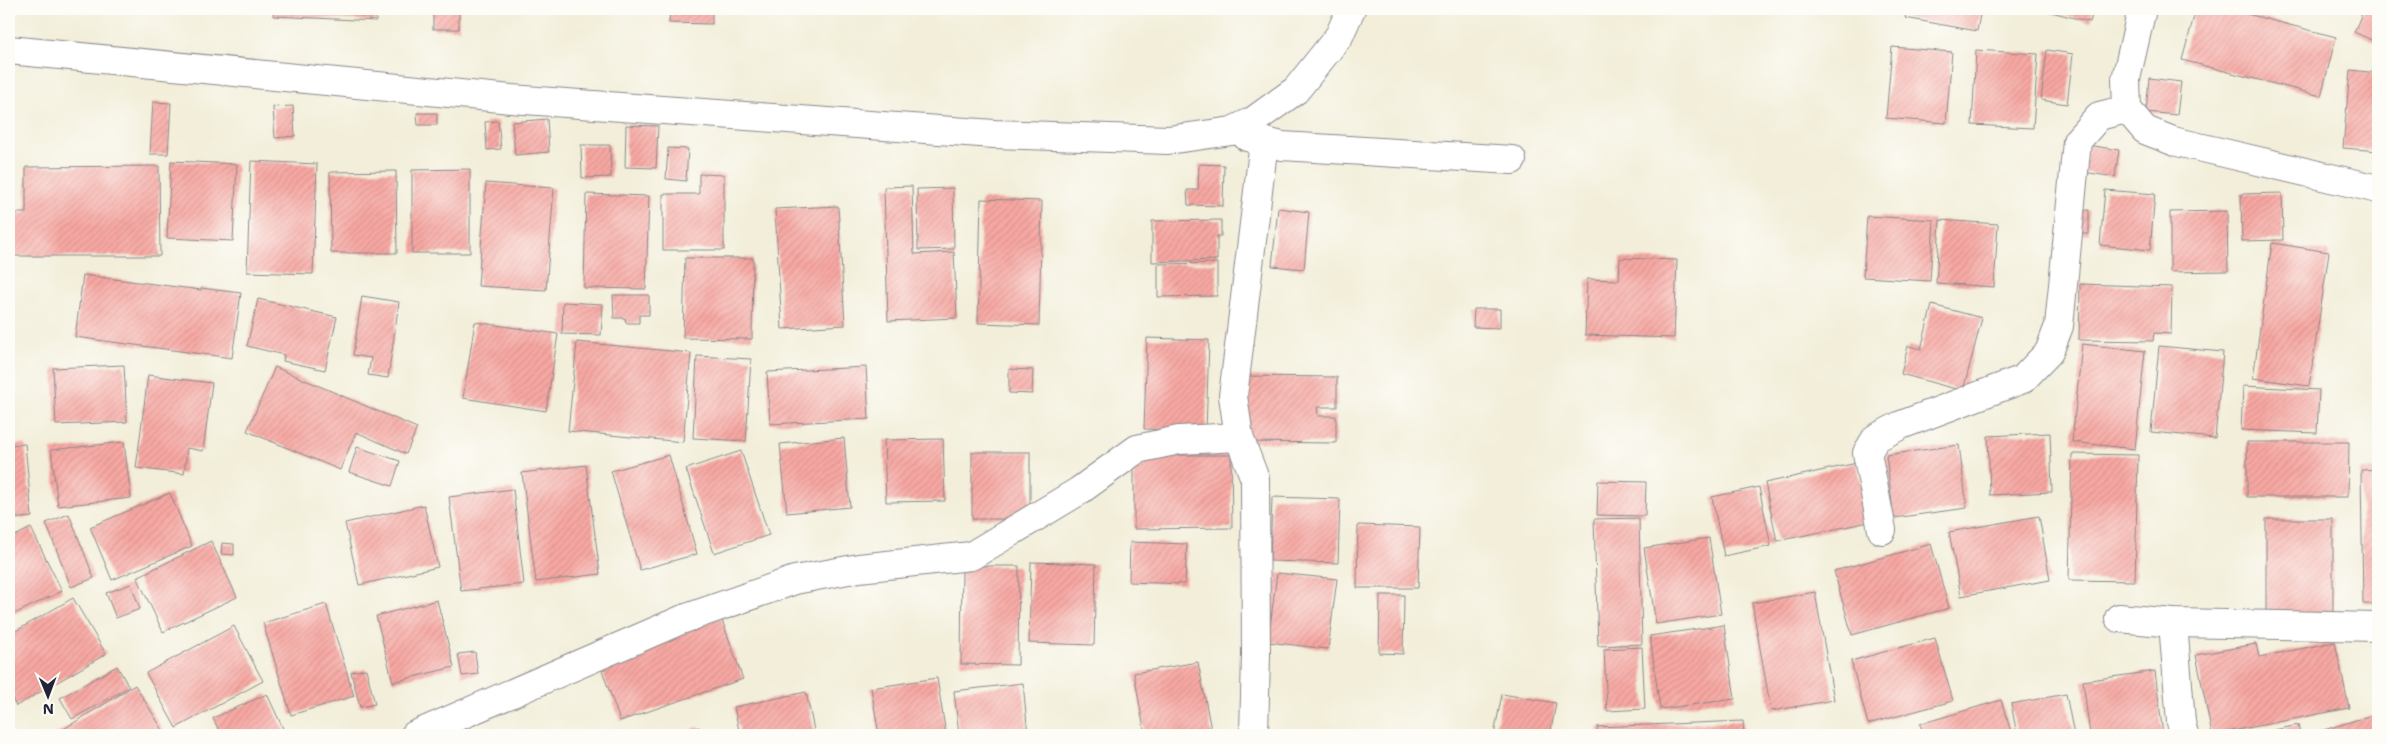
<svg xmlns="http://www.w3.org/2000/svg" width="2387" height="744" font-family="'Shantell Sans',sans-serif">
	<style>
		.building { fill: url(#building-hatch) }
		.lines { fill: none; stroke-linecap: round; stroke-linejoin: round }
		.minor-casing { stroke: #8a888a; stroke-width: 30 }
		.minor { stroke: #fff; stroke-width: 28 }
	</style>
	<defs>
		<pattern id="building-hatch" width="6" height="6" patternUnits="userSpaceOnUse" patternTransform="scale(1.25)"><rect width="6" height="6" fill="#f8a8a3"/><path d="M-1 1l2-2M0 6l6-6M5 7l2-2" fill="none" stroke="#d4908d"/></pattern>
	</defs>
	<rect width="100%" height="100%" fill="#fdfcf7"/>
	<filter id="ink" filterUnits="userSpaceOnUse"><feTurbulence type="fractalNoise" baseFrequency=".02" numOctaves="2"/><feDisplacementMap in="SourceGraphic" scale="10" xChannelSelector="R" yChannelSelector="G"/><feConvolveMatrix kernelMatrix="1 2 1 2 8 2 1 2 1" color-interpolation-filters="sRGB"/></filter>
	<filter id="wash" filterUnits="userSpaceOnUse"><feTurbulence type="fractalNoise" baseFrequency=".0096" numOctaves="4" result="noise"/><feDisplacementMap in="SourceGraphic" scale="20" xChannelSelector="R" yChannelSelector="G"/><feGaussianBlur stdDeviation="1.12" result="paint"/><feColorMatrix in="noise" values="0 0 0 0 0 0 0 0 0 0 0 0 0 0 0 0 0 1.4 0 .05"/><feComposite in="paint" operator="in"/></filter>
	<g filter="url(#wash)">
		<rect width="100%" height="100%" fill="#f2eed9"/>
		<g id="blocks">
			<g class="building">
				<path d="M274,9H376V21L273,16Z"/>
				<rect x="433" y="9" width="26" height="20"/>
				<path d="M670,9H712V24L669,23Z"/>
				<path d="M1907,9H1981L1977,31L1905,18Z"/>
				<path d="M2040,9H2094L2090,22Z"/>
				<path d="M2196,9H2228L2336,37L2321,96L2182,60Z"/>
				<path d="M2364,9H2378V43L2354,32Z"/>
				<path d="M1892,47L1952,52L1946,123L1886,118Z"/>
				<path d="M1976,50L2038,54L2033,128L1972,125Z"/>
				<path d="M2047,50L2073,54L2067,104L2041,100Z"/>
				<path d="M2350,70L2378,73V151L2343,148Z"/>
				<path d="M2149,78L2181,82L2177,115L2146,112Z"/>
				<path d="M153,102L171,103L168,154H150Z"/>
				<path d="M293,106L295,136L275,138L273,107Z"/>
				<path d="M417,113H437V125H418Z"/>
				<path d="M547,119L549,152L515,155L512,122Z"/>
				<path d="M498,121L501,149L487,150L485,122Z"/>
				<path d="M626,125L658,126L656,168L625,167Z"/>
				<path d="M581,145H610L611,177L582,178Z"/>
				<path d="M2087,145L2119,150L2115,177L2083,172Z"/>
				<path d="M668,148L688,149L686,181L666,179Z"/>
				<path d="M171,161L237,164L233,241L167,238Z"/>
				<path d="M251,161L317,164L313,274L247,272Z"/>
				<path d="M1199,164L1224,165L1223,206L1188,205L1187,190H1198Z"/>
				<path d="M159,166L160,256H10L9,213H26V167Z"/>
				<path d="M470,169V253H412V170Z"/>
				<path d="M396,171L397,253H331L330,172Z"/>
				<path d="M699,174L724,175V250H663V194H699Z"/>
				<path d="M486,183L554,188L546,290L478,286Z"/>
				<path d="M912,186L914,254L954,252L957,318L888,321L884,187Z"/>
				<path d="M953,188L954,249L918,250L917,189Z"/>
				<path d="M2105,190L2155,194L2150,250L2100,245Z"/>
				<path d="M2282,193L2283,240L2242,241L2241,194Z"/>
				<path d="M586,194L649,196L646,289L584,288Z"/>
				<path d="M981,199L1042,201L1039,325L978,323Z"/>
				<path d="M838,206L845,325L782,329L775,209Z"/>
				<path d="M1278,208L1309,212L1304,269L1272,266Z"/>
				<path d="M2089,210V234H2077V211Z"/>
				<path d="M2227,211L2228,271L2170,272V212Z"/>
				<path d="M1867,216L1934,220L1930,281L1863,277Z"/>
				<path d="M1221,220V236H1217V260L1152,262V221Z"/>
				<path d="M1940,220L1998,224L1994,287L1936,283Z"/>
				<path d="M2272,243L2329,252L2309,386L2253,378Z"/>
				<path d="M685,258H753L752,339L683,338Z"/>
				<path d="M1620,258L1677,260L1674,338L1585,335L1587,279L1619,280Z"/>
				<path d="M1217,263V296L1158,297V264Z"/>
				<path d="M83,275L201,290V288L241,293L232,358L75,337Z"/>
				<path d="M2080,284L2172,287L2171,334L2154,333L2153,341L2079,340Z"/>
				<path d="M613,295H649V315H639V323H626L625,318H614Z"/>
				<path d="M362,296L399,302L388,378L368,375L371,358L353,355Z"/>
				<path d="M258,299L337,317L325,370L283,361L284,355L247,346Z"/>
				<path d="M563,302L603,304L601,335L562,334Z"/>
				<path d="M1932,305L1982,318L1963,391L1901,374L1908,346L1921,349Z"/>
				<path d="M1474,309H1500V328L1473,327Z"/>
				<path d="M475,322L558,334L546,411L463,398Z"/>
				<path d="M1147,338L1209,340L1206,431L1144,429Z"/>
				<path d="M577,342L691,353L683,442L568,431Z"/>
				<path d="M2082,344L2145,351L2135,449L2072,442Z"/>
				<path d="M2159,346L2223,352L2215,438L2151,432Z"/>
				<path d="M697,356L751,359L746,441L693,438Z"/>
				<path d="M124,365L127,422L56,425L53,368Z"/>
				<path d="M275,367L417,428L406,454L356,432L340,470L247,431Z"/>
				<path d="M866,367L869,419L770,424L767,372Z"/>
				<path d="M1009,369L1033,370L1032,394L1009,393Z"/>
				<path d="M148,375L212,383L203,451L187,448L184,474L136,468Z"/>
				<path d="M1244,376L1337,377V407H1317L1318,416H1336V443L1244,442Z"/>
				<path d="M2243,386L2319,390L2317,433L2241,430Z"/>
				<path d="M2050,433L2052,492L1990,495L1988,436Z"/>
				<path d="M844,438L850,507L787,513L780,444Z"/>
				<path d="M943,439L945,501L886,502L884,440Z"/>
				<path d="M124,442L131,498L58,506L51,450Z"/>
				<path d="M2247,442H2349L2348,497H2247Z"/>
				<path d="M25,444L32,517L9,519V445Z"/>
				<path d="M1959,445L1967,508L1894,518L1886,455Z"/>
				<path d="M357,447L400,461L392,486L349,472Z"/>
				<path d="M741,451L769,535L714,553L686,469Z"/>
				<rect x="972" y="452" width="58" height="67"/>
				<path d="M2072,454L2138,455L2135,581L2069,580Z"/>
				<path d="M669,455L697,554L640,570L611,471Z"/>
				<path d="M1134,455H1231L1232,528L1134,529Z"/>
				<path d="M1857,463L1869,522L1777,541L1765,483Z"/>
				<path d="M586,465L600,574L536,582L522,473Z"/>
				<path d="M2378,469V604H2363L2361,470Z"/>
				<path d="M1598,481L1646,482L1645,516L1597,515Z"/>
				<path d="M1759,487L1771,546L1724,556L1712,497Z"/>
				<path d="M513,489L524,584L461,591L449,497Z"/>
				<path d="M170,493L192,546L112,580L90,527Z"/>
				<path d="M1272,497L1340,499L1338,563L1270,561Z"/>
				<path d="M424,505L438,567L359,585L345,523Z"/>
				<path d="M69,514L94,578L71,587L46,523Z"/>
				<path d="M2039,516L2050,580L1961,596L1949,532Z"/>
				<path d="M1639,518L1642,644L1598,646L1594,519Z"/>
				<rect x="2266" y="519" width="67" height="94"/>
				<path d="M1358,525L1420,527L1418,588H1357Z"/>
				<path d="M31,528L62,591L10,616L9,539Z"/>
				<path d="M1709,538L1721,614L1656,624L1644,548Z"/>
				<path d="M211,541L237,597L163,632L137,577Z"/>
				<path d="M1130,542L1187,544L1185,584L1129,582Z"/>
				<path d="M222,543L234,544V555L221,554Z"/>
				<path d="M1931,544L1949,608L1852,635L1834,571Z"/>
				<path d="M1031,562L1096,564L1094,645L1029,643Z"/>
				<path d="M962,566H1019L1018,665L961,664Z"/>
				<path d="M1277,573L1337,579L1328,649L1268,642Z"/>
				<path d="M131,584L140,609L116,618L106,593Z"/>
				<path d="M1815,592L1834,700L1771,711L1752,603Z"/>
				<path d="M1380,595H1404L1403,654L1379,653Z"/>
				<path d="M73,598L106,654L16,706L9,693V635Z"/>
				<path d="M437,600L454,667L393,682L376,616Z"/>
				<path d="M326,604L354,696L291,715L263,623Z"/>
				<path d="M721,617L743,679L620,721L598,659Z"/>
				<path d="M1724,625L1735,699L1660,709L1650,636Z"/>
				<path d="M234,626L263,681L176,728L146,673Z"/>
				<path d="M1935,638L1953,701L1868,724L1851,661Z"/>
				<path d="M2335,642L2349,708L2212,735L2196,655L2256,644L2259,657Z"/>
				<path d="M1642,647L1645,709L1607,711L1604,649Z"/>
				<path d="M475,652L478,674L462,676L458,654Z"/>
				<path d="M1198,662L1212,735H1145L1134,673Z"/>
				<path d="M117,666L129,687L72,719L60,698Z"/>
				<path d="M366,669L375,704L360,707L351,672Z"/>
				<path d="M2155,671L2163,735H2090L2083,681Z"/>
				<path d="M937,678L946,735H879L871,688Z"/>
				<path d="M1023,683L1028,735H959L954,691Z"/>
				<path d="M135,685L166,735H54Z"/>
				<path d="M806,692L815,735H740L734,707Z"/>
				<path d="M267,694L286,735H221L213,718Z"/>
				<path d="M1502,694L1556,703L1550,735H1494Z"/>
				<path d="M2066,694L2074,735H2017L2011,704Z"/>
				<path d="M2001,700L2012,735H1924L1920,724Z"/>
				<path d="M2372,715L2378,735H2308Z"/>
				<path d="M1743,721L1744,735H1598L1597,727Z"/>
				<path d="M2298,725L2300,735H2256V734Z"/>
				<path d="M699,727L702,735H676Z"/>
			</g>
		</g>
	</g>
	<g filter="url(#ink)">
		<use href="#blocks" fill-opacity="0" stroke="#8a888a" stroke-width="1"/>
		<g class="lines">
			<g class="minor-casing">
				<g id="minor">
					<path d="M2142,9L2126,79L2127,109L2145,130L2173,141L2378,189"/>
					<path d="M9,50L511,99L994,134L1168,140L1232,131L1253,121L1296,90L1339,36L1351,9"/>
					<path d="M1247,137L1282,146L1512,160"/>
					<path d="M1882,530L1867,453L1876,438L1901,425L2023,379L2049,352L2059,326L2077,141L2099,116L2127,109"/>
					<path d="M2119,618L2173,623L2378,627"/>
					<path d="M2173,623L2181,722L2184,735"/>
					<path d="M415,735L681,620L795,580L859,568L971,556L1079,491L1137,449L1179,440L1239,437"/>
					<path d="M1254,735L1256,655L1255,479L1239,437L1233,396L1264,142"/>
				</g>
			</g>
			<use href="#minor" class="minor"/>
		</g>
	</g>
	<rect width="2387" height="744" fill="none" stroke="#fdfcf7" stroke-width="30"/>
	<g transform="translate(48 696) rotate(179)" stroke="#fdfcf7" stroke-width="4" paint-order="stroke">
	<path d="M0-4L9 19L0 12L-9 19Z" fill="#22223b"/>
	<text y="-8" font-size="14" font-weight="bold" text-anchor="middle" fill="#22223b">N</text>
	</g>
</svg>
